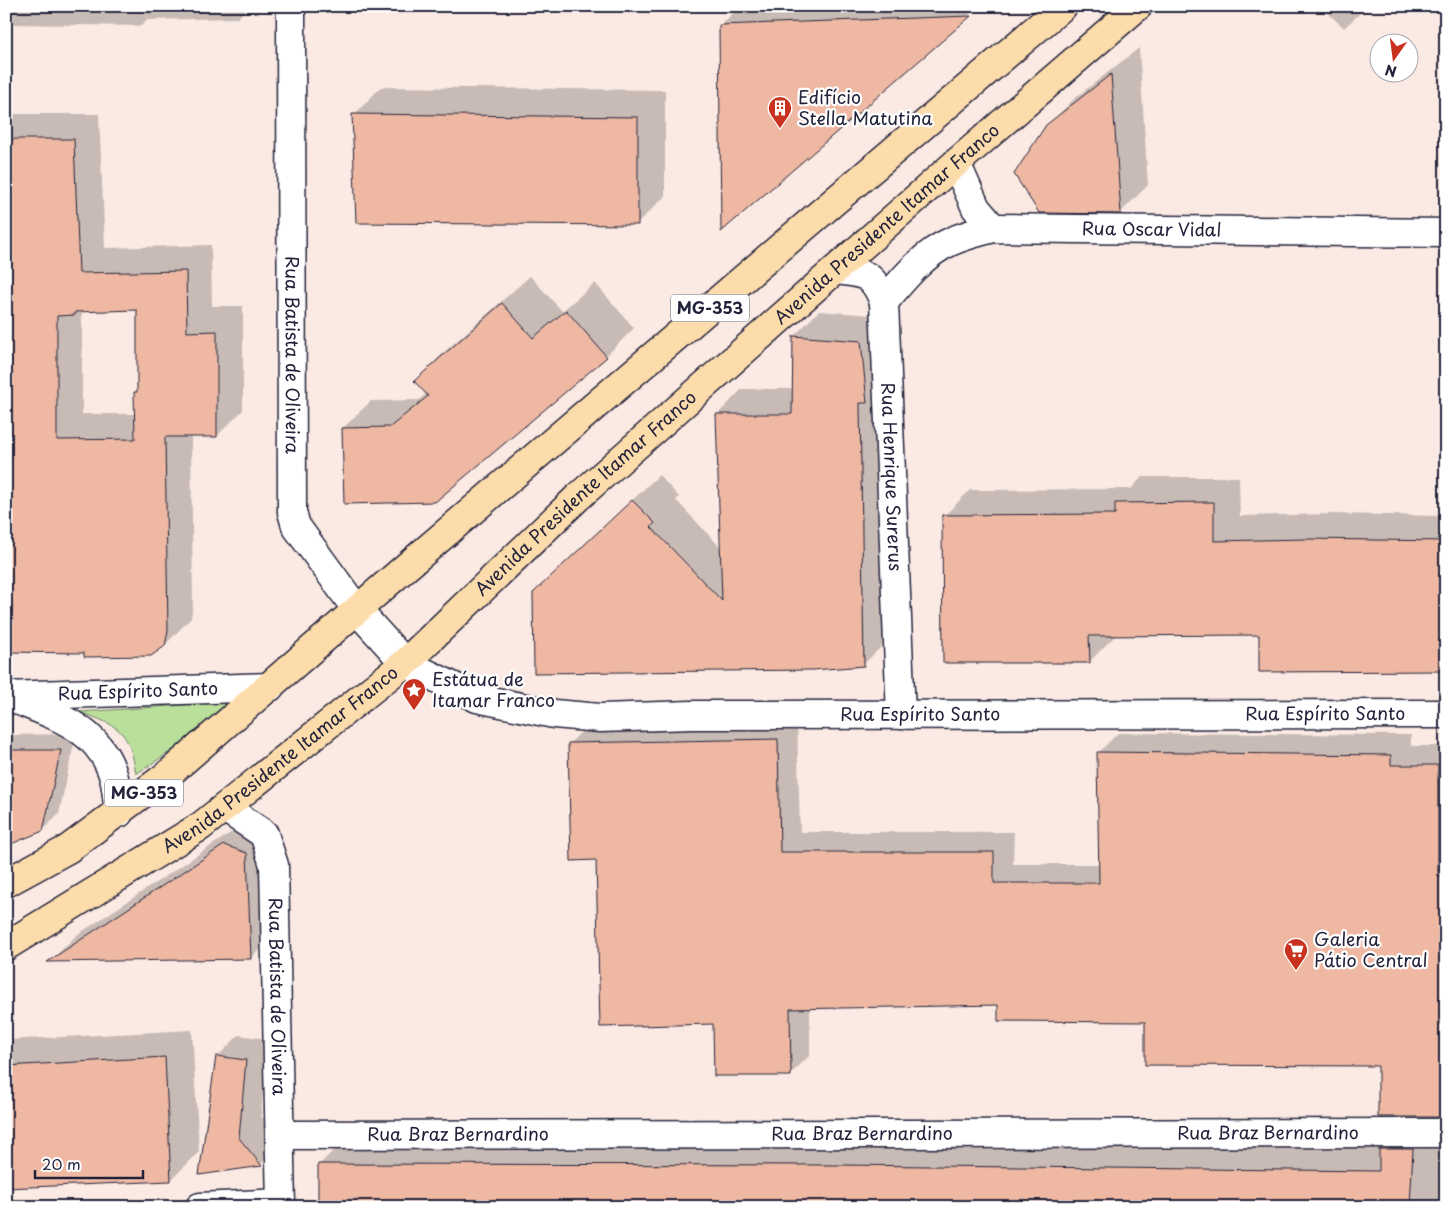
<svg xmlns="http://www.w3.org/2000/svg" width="1452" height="1213" font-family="'Playpen Sans',sans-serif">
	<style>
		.green { fill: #badf9a; stroke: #6e806a }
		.shadow { fill: #0003; fill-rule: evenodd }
		.building { fill: #eeb8a2; stroke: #22223b; fill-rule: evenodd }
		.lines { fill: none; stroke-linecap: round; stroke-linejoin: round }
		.street-casing { stroke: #22223b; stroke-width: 31 }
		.secondary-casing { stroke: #22223b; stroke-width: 31 }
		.primary-casing { stroke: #22223b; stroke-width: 31 }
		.street { stroke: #fff; stroke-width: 28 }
		.secondary { stroke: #fff; stroke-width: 28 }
		.primary { stroke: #fddcac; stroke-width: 28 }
		.labels { text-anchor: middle; stroke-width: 4.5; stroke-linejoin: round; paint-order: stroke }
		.shield { fill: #fff; stroke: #646476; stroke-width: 1 }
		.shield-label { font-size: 16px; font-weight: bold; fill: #22223b }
		.poi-label { font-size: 18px; fill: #22223b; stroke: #fff; text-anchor: start }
		.street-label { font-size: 18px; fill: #22223b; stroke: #fff }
	</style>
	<rect width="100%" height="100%" fill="#faeae3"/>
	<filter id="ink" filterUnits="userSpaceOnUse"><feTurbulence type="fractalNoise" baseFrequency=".02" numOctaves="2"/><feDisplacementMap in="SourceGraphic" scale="10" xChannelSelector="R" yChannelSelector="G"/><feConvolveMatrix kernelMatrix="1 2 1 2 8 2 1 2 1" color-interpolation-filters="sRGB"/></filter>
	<g filter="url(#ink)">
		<path class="green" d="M248,701L136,774C129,730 120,726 79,712Z"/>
		<g class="shadow">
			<path d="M6,6H249L238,18L147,20L141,26L6,24Z"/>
			<path d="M740,6H979L722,229L720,26Z"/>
			<path d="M1320,6H1368L1344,28Z"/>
			<path d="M1139,48L1148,185L1120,213L1047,126L1075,98Z"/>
			<path d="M381,87L665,90V196L637,224L354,115Z"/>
			<path d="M6,114H99L105,248L211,245L212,306H243V410L217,436H191L193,605L191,618L165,645L86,651H6ZM138,309L139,390L136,393V414H82V310Z"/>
			<path d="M530,276L562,311L595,283L634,328L606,356L435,501L343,428L371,401L419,400L427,393L416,381L443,353Z"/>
			<path d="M819,311L886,316L889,639L863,665L560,568L659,475L679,497L676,500L721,548L717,415L742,389H794V336Z"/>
			<path d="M1142,477H1239L1240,516L1332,514L1446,516V670L1260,634L1115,636L1089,662L944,516L970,490L1131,489Z"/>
			<path d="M797,719L800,832H1014L1013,864H1100L1098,753L1118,733L1411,735V746H1446V1116L1380,1064L1147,1020L999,1004L810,1007V1055L790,1075L715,1023L598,859L569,744L589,724Z"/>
			<path d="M76,734L59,814L43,830L6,844V735Z"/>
			<path d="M253,818L275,825L279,930L251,958L50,961L77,935Z"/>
			<path d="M192,1030L199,1152L171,1180L6,1187V1040Z"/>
			<path d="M239,1035L267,1039L261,1116L282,1143L261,1164L200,1173L217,1057Z"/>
			<path d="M1440,1121L1438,1207H319L320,1164L348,1136Z"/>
		</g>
		<g class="building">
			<path d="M971,16L721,232L719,25Z"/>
			<path d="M1111,74L1121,214L1039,213L1014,174L1046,125Z"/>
			<path d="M352,114L638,117V225L356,223Z"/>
			<path d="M6,139H74L79,273L186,271L187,332L217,331V437H165L168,631L165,646L151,656L84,657V653L6,652ZM137,310V392H134L135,439L57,440V316L75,315V312Z"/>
			<path d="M502,303L533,338L566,310L607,357L435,502L344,504L342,428L390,427L428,396L414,381Z"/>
			<path d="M793,336L861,341L867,403H860L864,666L813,670L534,673L533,593L632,500L655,523L651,527L722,601L716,414H792Z"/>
			<path d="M1214,502V541L1306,539L1446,541V671L1259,672V635L1089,636L1090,663H943L942,515L1115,514V503Z"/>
			<path d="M778,739L780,852H994V883H1099L1097,752L1391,755V765H1438V876H1446V1117H1378V1066L1145,1065V1022L998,1021V1005L790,1009L791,1076H714L713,1024L600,1027L596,860L571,861L568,743Z"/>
			<path d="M6,750H61L43,831L6,846Z"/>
			<path d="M224,845L247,853L251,959L47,962Z"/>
			<path d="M216,1056L246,1060L239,1138L262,1166L199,1175Z"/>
			<path d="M165,1057L171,1181L6,1188V1066Z"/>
			<path d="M1379,1149H1413L1410,1207H318V1164L840,1165L1379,1171Z"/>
		</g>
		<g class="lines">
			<g class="street-casing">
				<g id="street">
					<path d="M956,163L976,208L993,228"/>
					<path id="s1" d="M835,270C864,273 873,273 884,302L901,715"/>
					<path id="s2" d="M884,302C903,279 924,253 952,241C965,235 979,232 993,228L1446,233"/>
					<path id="s3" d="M225,808L264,834L274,865L281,1207"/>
					<path id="s4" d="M280,1135L1446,1133"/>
					<path d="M200,1207L281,1203"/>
				</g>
			</g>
			<g class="secondary-casing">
				<g id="secondary">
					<path id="s5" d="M291,6L292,512L296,526L357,610L405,663L477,698L554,714L600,718L692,715L1446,714"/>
					<path id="s6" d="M6,696L270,687"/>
					<path d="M17,700C59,717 101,730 114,778C117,789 117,801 119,813"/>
				</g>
			</g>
			<g class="primary-casing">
				<g id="primary">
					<path d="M6,883L68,849L166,776L405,568L1063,6"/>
					<path id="s7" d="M6,946L201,826L405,663L577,498L956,163L1138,6"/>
				</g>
			</g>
			<use href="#street" class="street"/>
			<use href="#secondary" class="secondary"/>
			<use href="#primary" class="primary"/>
		</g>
	</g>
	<defs>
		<g id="building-pin" transform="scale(1.25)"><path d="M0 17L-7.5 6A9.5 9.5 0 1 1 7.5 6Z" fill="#c8321e" stroke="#fff"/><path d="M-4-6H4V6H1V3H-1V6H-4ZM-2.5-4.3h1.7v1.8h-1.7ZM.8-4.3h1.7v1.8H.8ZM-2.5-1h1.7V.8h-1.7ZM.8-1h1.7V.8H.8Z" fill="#fff"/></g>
		<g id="sight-pin" transform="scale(1.25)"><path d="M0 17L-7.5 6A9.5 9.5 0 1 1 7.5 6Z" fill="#c8321e" stroke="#fff"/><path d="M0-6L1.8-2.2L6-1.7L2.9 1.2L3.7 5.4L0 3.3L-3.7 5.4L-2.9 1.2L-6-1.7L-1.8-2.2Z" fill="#fff"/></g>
		<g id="supermarket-pin" transform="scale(1.25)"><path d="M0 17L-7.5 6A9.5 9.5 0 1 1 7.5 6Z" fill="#c8321e" stroke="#fff"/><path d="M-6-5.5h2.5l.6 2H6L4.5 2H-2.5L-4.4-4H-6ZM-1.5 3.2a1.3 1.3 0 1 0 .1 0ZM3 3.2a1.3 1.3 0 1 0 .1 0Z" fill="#fff"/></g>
	</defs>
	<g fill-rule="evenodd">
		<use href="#building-pin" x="780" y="108"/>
		<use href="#sight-pin" x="414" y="690"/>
		<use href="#supermarket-pin" x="1296" y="950"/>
	</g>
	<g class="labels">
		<g class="shield">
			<rect x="671" y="294.5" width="78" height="27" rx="4"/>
			<rect x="105" y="779.5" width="78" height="27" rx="4"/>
		</g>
		<g class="shield-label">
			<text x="710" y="314">MG-353</text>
			<text x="144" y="799">MG-353</text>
		</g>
		<g class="poi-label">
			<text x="798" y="104">Edifício<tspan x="798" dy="21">Stella Matutina</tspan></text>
			<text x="432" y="686">Estátua de<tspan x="432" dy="21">Itamar Franco</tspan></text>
			<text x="1314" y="946">Galeria<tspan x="1314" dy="21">Pátio Central</tspan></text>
		</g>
		<g class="street-label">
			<text dy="6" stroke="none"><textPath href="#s7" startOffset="1142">Avenida Presidente Itamar Franco</textPath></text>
			<text dy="6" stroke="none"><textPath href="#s2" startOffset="294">Rua Oscar Vidal</textPath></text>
			<text dy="6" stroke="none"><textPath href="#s5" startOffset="349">Rua Batista de Oliveira</textPath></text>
			<text dy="6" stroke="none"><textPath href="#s1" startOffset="239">Rua Henrique Surerus</textPath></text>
			<text dy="6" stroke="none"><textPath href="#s7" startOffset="738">Avenida Presidente Itamar Franco</textPath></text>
			<text dy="6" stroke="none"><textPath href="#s6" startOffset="132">Rua Espírito Santo</textPath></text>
			<text dy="6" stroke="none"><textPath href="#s5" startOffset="1626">Rua Espírito Santo</textPath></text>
			<text dy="6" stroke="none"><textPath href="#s5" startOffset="1221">Rua Espírito Santo</textPath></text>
			<text dy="6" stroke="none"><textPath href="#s7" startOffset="332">Avenida Presidente Itamar Franco</textPath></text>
			<text dy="6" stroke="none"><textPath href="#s3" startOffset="211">Rua Batista de Oliveira</textPath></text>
			<text dy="6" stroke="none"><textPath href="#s4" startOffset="582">Rua Braz Bernardino</textPath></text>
			<text dy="6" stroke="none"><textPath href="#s4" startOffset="988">Rua Braz Bernardino</textPath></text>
			<text dy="6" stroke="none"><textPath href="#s4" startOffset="178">Rua Braz Bernardino</textPath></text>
		</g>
	</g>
	<rect width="1452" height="1213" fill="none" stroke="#fff" stroke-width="25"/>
	<rect x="12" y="12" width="1427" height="1188" fill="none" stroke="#22223b" stroke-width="2" filter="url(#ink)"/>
	<g transform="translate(1394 58) rotate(194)"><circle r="24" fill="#ffffff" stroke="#a7a7b1"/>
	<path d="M0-4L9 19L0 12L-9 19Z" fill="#c8321e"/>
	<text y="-8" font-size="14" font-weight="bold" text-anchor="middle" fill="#22223b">N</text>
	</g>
	<path d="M35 1170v8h108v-8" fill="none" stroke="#22223b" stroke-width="2.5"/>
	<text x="42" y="1170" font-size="15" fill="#22223b" stroke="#ffffff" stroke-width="4" paint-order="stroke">20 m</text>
</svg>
